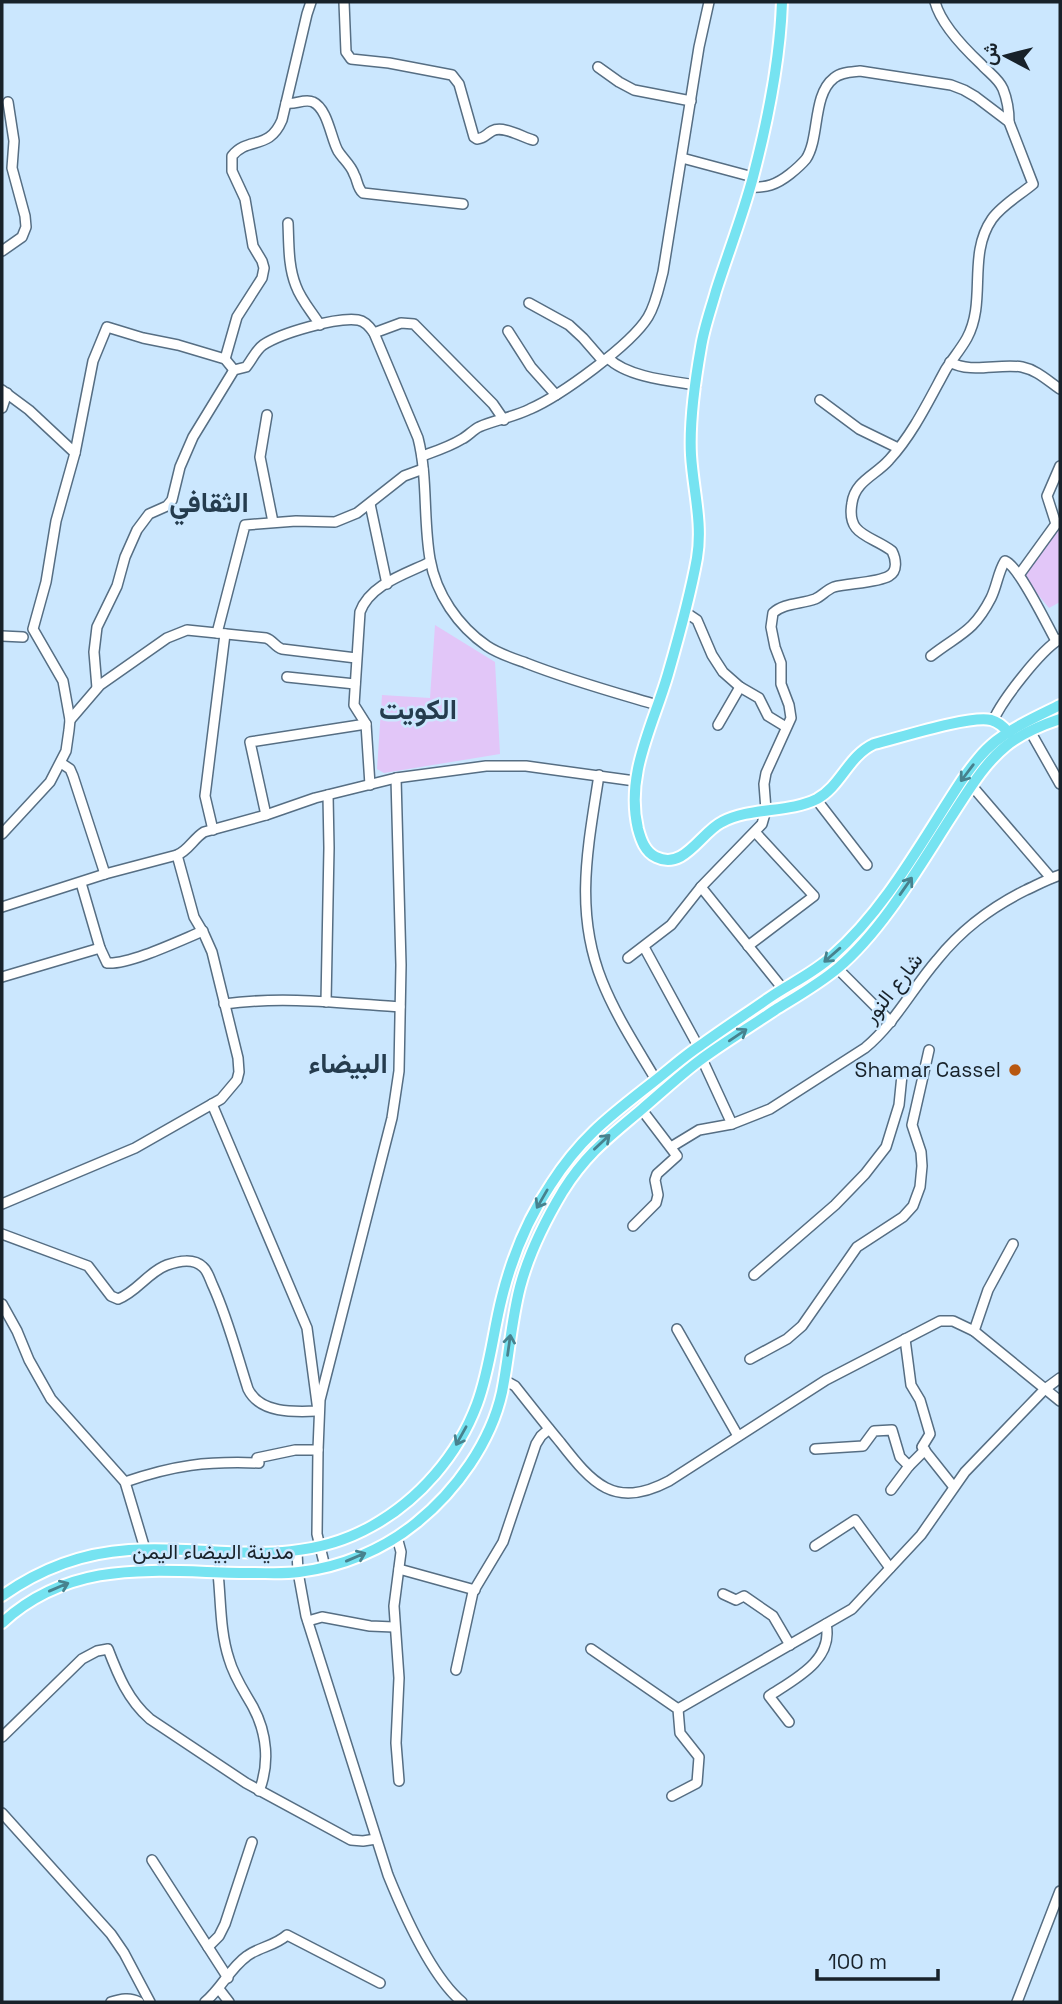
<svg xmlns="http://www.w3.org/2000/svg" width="1062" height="2004" font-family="'Space Grotesk',Vazirmatn,sans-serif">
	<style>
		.green { fill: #e2c6f8 }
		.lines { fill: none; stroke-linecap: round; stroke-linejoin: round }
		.minor-casing { stroke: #566e83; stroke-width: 12 }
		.major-casing { stroke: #fff; stroke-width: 14 }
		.minor { stroke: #fff; stroke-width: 9 }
		.major { stroke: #76e3f1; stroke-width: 10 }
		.oneway { stroke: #47828e }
		.poi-dot { fill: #b85811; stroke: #cbe7fe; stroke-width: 2.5 }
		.labels { text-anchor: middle; stroke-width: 5; stroke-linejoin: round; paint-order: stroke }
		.street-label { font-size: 21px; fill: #18222a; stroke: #cbe7fe }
		.poi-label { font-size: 21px; fill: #18222a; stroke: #cbe7fe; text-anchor: end }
		.district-label { font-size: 28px; font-weight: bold; fill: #253c4e; stroke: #cbe7fe }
	</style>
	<rect width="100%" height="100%" fill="#cbe7fe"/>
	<g class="green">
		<path d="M1057,529H1060V602L1049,608L1024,578L1025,573Z"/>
		<path d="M435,625L495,662L500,754L384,773L377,769L382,695L430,698Z"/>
	</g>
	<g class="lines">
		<g class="minor-casing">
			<g id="minor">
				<path d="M344,2L346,52L351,59L389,63L452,75L459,84L474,137L477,139C485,138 485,135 492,131C503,125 522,137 533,140"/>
				<path d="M935,2C941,24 965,49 981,64C988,72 999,79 1003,89C1007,99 1009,111 1009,122"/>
				<path d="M598,67L619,82L634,90L691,101"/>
				<path d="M286,103C295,105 305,98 313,102C328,109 331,139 338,151C343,159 351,165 354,174C358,181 357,188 363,193L463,204"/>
				<path d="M682,158L753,177"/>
				<path d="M288,223C289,244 288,266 296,286C301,300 312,312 320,325"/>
				<path d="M2,251L22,237L26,227L25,216L12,168L14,141L8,102"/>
				<path d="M529,303L569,325L583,338L603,361"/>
				<path d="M508,331L531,367L556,395"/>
				<path d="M374,333L401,323L414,324L493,404L504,420"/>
				<path d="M608,358C627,377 670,381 696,385"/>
				<path d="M225,359L237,317L262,278L264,268L262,261L253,246L245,199L232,171V156C248,136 269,151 282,120L307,14L311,2"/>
				<path d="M950,362C971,374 999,363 1022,367C1037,370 1048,381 1060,389"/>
				<path d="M2,390L29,410L75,453L56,521L46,582L33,629L63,681L70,720L69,730L66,751L50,782L2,834"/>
				<path d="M820,400L859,429L898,448"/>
				<path d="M2,408L7,393"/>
				<path d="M267,415L260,457L273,522"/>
				<path d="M75,453L93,361L107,327L143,338L178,345L225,359L234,370"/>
				<path d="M422,456C436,451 449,447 462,439C468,436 473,430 479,427C495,420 514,417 530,409C560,396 631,345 648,317C656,304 659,287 663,272L699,47L709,2"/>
				<path d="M370,504L387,584"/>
				<path d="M1019,575L1056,524L1047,496L1060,466"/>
				<path d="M685,612L697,620L712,655L723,672L740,687L759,698L768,716L786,727"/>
				<path d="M217,633L245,525L296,521L335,522L357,513L404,476L423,469"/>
				<path d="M2,636L23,637"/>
				<path d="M931,656C959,634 973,633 991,598C997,586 998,572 1005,561C1019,566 1047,625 1056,641"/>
				<path d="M287,677L355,684"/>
				<path d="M97,688L94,652L97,627L117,586L125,557L137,530L149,514L167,506L172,500L180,467L193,437L234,370L246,367C252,360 255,351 263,345C281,333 336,317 358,320C365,321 370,327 374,333L418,438C428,477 423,519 430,559C436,594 458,626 487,646C499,654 512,658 526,663C569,680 613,692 657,705"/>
				<path d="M70,720L100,685L167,638L187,630L266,638C273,640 275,647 282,649L356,658"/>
				<path d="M993,721C1002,700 1041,650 1060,639"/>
				<path d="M718,725L740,687"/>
				<path d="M1030,731L1060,784"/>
				<path d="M61,763L70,769L73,776L105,874"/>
				<path d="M599,775C588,847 574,911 602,981C616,1016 637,1048 656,1080L663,1090"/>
				<path d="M370,785L366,724L354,705L360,612C370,584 406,574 430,562"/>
				<path d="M972,786L1051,878"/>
				<path d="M816,799L867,865"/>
				<path d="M266,815L250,742L366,724"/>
				<path d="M213,830L205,796L225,634"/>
				<path d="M81,883L100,948L107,963C129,965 181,940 203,931"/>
				<path d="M701,887L783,989"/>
				<path d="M2,907L105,874L177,855C188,851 194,838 204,832L266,815L315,798L396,778L486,766H526L635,781"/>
				<path d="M748,946L814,896L755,832"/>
				<path d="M644,947L698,1046"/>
				<path d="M628,958L671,925L701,887L762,824L766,810L764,784L766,773L791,718L789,705L781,684V663L775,647L771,627L773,613C783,603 802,604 815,599C822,596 826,590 834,587C848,583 877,583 889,576C898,571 896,559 892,551C871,535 846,536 852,503C855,481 876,475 889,460C913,434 929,400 946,369C953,358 961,349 967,338C987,301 967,255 992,219C1002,205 1020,195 1033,184L1009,122L976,97L964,90L951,85L860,71C852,72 841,72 834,78C812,95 820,138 806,159C801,165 795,170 790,174C776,185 766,188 750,187"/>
				<path d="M838,969L891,1022"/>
				<path d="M2,977L100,948"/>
				<path d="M326,1002L329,848L328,795"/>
				<path d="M224,1004C282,996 341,1003 400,1007"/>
				<path d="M702,1059L732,1124"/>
				<path d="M671,1147L699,1130L732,1124L770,1109L865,1048C895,1023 912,989 937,960C962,929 990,908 1026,890C1037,885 1048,879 1060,875"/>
				<path d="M2,1204L135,1148L221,1099L237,1080L239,1072L238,1058L212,952L204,934L194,917L177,855"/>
				<path d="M633,1226L656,1203L658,1195L655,1180L657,1174L677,1156L642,1110"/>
				<path d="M2,1234L88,1266L111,1296L118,1299C137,1292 148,1272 167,1265C178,1261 194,1258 203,1267C208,1271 210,1280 213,1286C228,1319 237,1355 248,1389C260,1414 295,1412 318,1411L307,1328L212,1104"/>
				<path d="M754,1275L835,1205L865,1174L886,1147L899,1105L902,1075"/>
				<path d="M2,1304L17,1331L29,1360L51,1399L125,1482L145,1549"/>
				<path d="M677,1329L738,1436"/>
				<path d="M974,1331L988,1290L1013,1244"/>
				<path d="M905,1339L911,1385L920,1400L930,1434L922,1447L953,1486"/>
				<path d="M750,1359L787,1339L802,1326L857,1247L903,1217L913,1206L920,1187L922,1166L921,1152L912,1125L929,1050"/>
				<path d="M504,1380L515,1386C530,1405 545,1424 560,1442C592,1483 614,1510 669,1481L826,1380L940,1321H953L974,1331L1060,1401"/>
				<path d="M815,1449L863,1446L874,1431L892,1430L900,1457L909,1466L925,1450"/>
				<path d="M125,1482C174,1465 207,1461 259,1463L257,1458L295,1450H318"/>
				<path d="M891,1490L909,1466"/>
				<path d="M397,1537L401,1552L394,1606L399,1678L396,1743L399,1781"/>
				<path d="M815,1546L855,1520L890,1568"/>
				<path d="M297,1552L298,1572L306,1616L388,1875C403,1912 432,1977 462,2002"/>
				<path d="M325,1567L317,1534L318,1450L320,1400L392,1118L399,1071L401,965L396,778"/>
				<path d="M399,1569L475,1590"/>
				<path d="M218,1573C221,1601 220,1632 229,1659C234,1677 244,1691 253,1707C267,1733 270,1764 259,1791"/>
				<path d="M723,1594L736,1600L744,1596L773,1616L790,1645"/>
				<path d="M308,1621L322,1617L370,1626L394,1627"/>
				<path d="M591,1649L678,1709L680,1733L699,1757L697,1783L672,1796"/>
				<path d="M456,1670L473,1592L503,1542L536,1444L541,1436L549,1429"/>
				<path d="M678,1709L852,1609L921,1535L965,1472L1045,1389L1060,1378"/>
				<path d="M789,1722L769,1696C795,1679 834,1660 826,1624"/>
				<path d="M2,1737L82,1659L97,1651L108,1649C118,1675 128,1700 150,1719L246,1783L351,1840L363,1841L376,1839"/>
				<path d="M2,1813L111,1934L124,1953L150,2002"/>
				<path d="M152,1860L228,1978"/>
				<path d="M208,1947L219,1936L225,1924L252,1842"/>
				<path d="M219,1989L229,2002"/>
				<path d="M111,2002C121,1999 130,1997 139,2002"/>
				<path d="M205,2002C221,1989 230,1968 247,1956C259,1947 275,1946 287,1935L380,1983"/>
				<path d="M1017,2002L1060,1891"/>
			</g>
		</g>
		<g class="major-casing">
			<g id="major">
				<path d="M782,2C780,61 768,120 753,177C743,215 728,253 716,291C711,309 704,328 701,347C695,381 689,420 691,455C693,489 703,523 697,558C690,597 679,636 668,674C653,726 625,774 638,829C641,840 645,852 656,857C684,871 701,832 722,822C750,807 789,813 817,799C841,786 848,756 874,744C899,738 969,715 991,720C999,722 1004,727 1009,733"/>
				<path d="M2,1596C40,1569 82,1553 129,1550C213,1544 293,1571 372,1526C419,1500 458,1455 477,1404C490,1369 493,1332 502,1297C512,1257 528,1218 551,1184C581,1137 610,1116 652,1083C669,1070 684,1056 701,1045C723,1029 746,1014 769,998C789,984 814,973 832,956C886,909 923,839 962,780C972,766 982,752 996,741C1015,726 1038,716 1060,705"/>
				<path d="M2,1623C76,1555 163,1573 254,1573C269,1573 284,1574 299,1572C341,1567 383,1550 416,1523C456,1491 491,1442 502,1392C509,1357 511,1322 520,1287C529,1253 545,1221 563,1191C587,1153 608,1138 641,1110C661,1093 679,1076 699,1061C723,1043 750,1027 775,1010C796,997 819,984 838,968C885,928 921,863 955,811C970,788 985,763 1006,746C1022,733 1042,725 1060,719"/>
			</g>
		</g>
		<use href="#minor" class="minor"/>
		<use href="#major" class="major"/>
	</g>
	<defs><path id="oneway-shaft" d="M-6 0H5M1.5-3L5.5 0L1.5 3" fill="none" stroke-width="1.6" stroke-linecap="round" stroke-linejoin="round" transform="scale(1.75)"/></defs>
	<g class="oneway">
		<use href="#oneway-shaft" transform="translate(967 773) rotate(127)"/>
		<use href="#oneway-shaft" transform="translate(906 886) rotate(-55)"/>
		<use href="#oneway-shaft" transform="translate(832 955) rotate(139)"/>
		<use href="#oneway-shaft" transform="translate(738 1035) rotate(-34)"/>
		<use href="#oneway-shaft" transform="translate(602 1142) rotate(-43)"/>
		<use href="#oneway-shaft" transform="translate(542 1199) rotate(120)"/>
		<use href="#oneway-shaft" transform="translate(509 1345) rotate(-82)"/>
		<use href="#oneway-shaft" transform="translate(461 1436) rotate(119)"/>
		<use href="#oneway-shaft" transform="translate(356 1557) rotate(-23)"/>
		<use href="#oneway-shaft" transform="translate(59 1587) rotate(-23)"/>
	</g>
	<circle class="poi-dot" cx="1015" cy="1070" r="7"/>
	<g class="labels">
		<g class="street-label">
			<text transform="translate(893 988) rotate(-52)" y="7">شارع النور</text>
			<text x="213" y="1559">مدينة البيضاء اليمن</text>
		</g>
		<g class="poi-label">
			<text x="1001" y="1077">Shamar Cassel</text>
		</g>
		<g class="district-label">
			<text x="209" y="512">الثقافي</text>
			<text x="418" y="719">الكويت</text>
			<text x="348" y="1073">البيضاء</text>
		</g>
	</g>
	<rect width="1062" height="2004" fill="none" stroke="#18222a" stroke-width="7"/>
	<g transform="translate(1006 56) rotate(277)" stroke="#cbe7fe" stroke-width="5" paint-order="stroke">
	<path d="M0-5L12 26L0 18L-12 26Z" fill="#18222a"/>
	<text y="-10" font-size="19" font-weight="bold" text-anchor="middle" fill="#18222a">ش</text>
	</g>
	<path d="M817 1969v10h121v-10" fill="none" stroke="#18222a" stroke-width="3.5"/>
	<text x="828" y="1969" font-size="21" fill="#18222a" stroke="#cbe7fe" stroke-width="5" paint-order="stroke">100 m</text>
</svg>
